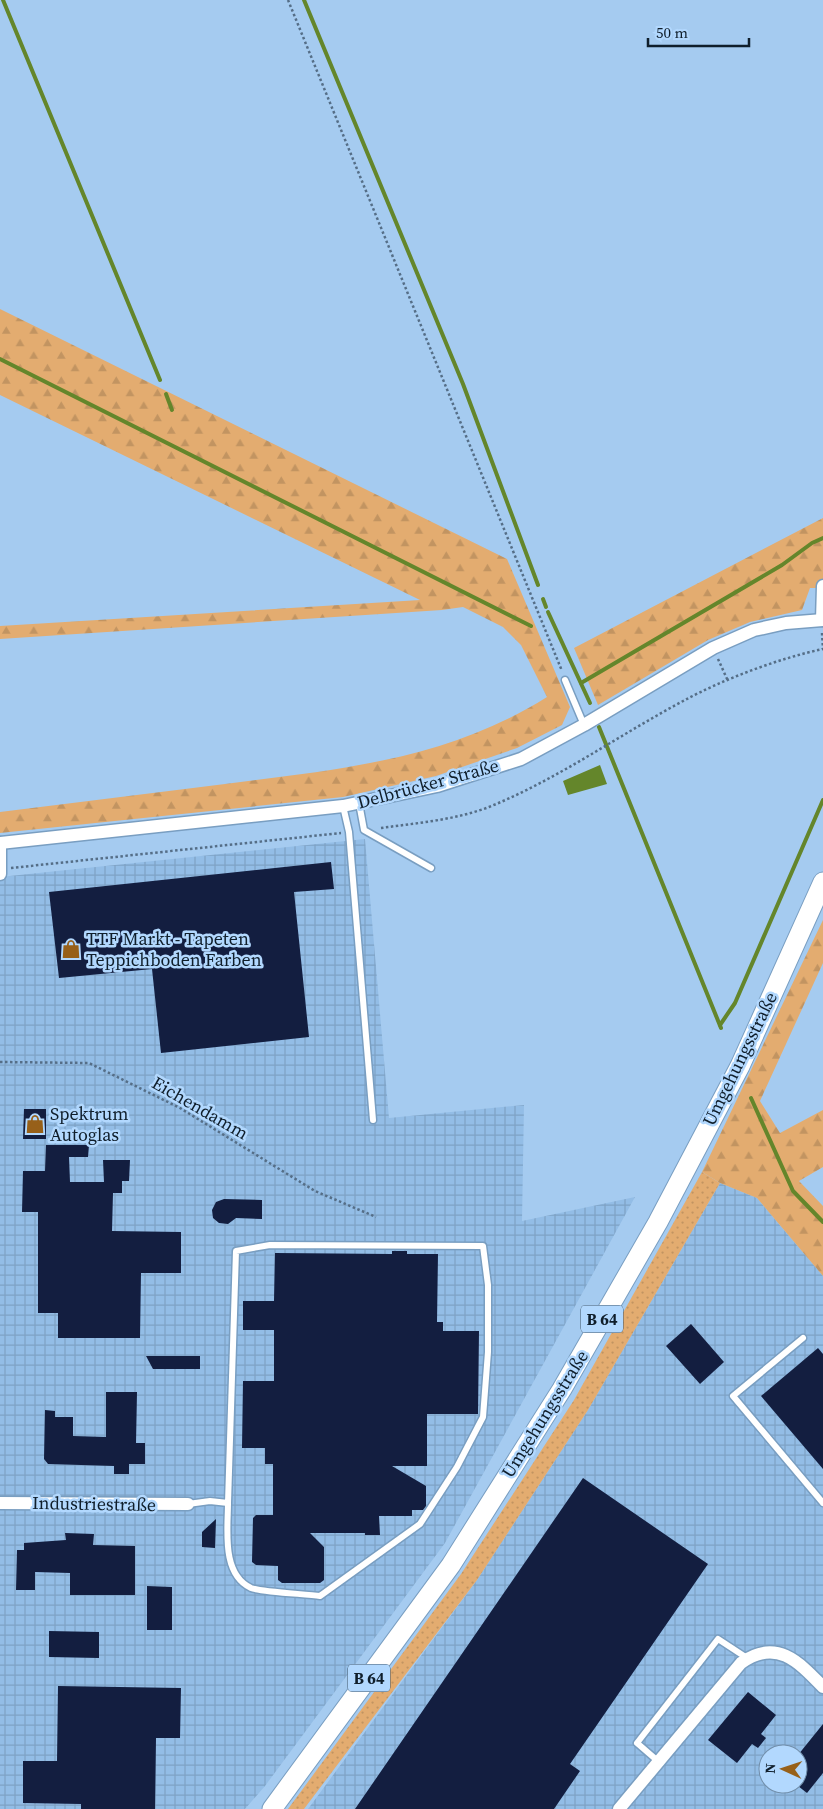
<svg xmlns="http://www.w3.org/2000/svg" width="823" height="1809" font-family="'Source Serif 4',serif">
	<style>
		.industrial { fill: url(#industrial-grid); fill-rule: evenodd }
		.grass { fill: url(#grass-dots) }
		.forest { fill: url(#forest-firs) }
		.water { fill: #64862b }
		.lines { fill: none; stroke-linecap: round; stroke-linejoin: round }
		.stream { stroke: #64862b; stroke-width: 4 }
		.building { fill: #131e40 }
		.service-casing { stroke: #799ec1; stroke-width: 9 }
		.minor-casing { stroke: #799ec1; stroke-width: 15 }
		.primary-casing { stroke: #799ec1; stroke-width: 21 }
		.path { stroke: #556e87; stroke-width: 2.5; stroke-dasharray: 2.5 2.5; stroke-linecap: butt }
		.service { stroke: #fff; stroke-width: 6 }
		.minor { stroke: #fff; stroke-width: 12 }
		.primary { stroke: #fff; stroke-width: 19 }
		.labels { text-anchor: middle; stroke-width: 5; stroke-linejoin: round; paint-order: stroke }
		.shield { fill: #b2d8fe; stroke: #40566a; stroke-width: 1 }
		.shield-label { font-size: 16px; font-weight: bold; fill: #0f1e2b }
		.street-label { font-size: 18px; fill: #0f1e2b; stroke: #b2d8fe }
		.poi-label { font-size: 18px; fill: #0f1e2b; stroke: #b2d8fe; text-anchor: start }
	</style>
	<defs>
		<pattern id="industrial-grid" width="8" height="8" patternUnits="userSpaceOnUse" patternTransform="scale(1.25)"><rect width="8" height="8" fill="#93bde6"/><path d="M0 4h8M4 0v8" fill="none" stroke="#7ea2c5"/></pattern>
		<pattern id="grass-dots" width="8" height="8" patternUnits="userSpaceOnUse" patternTransform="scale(1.25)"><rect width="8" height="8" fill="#e3ac70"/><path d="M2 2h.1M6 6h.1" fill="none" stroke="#c29461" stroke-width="1.8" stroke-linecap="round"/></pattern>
		<pattern id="forest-firs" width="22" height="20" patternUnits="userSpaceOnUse" patternTransform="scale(1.25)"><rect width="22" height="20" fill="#e3ac70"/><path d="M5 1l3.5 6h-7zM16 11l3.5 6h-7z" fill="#c29461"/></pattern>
	</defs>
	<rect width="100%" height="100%" fill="#a5cbf0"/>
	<g class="industrial">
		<path d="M365,839L389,1118L524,1105L522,1221L635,1197L445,1543L265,1786L245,1809H0V877Z"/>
		<path d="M720,1183L757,1198L823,1276V1809H308L477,1580L588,1410ZM768,1754H798V1784H768Z"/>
	</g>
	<path class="grass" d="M702,1172L720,1183L588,1410L477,1580L304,1809H288L461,1574L574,1400Z"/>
	<g class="forest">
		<path d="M0,309L507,559L570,707L562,725L517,748L436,776L343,797L0,833V812C75,803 150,793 225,784C341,769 446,760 547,697L521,645L503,627L463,607L442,610L0,639V626L420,600L0,395Z"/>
		<path d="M823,518V588H810L802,610L750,622L708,640L598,705L574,648Z"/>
		<path d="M823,920V963L760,1101L780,1133L823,1110V1167L799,1181L823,1206V1276L757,1198L720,1183L702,1172Z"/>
	</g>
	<path class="water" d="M600,765L607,784L568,795L563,781Z"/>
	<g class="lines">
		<g class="stream">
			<path d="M3,0L160,380"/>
			<path d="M304,0L463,384L538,585"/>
			<path d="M0,359L531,626"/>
			<path d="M166,394L172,410"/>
			<path d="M543,599L546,607"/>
			<path d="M548,612L590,703"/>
			<path d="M581,683L782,565L812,543L823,538"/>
			<path d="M599,727L721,1028"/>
			<path d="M720,1025L735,1003L823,800"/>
			<path d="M751,1098L793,1191L823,1222"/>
		</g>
	</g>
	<g class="building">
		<path d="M331,862L334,889L294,892L309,1037L161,1053L152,969L59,978L49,892Z"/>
		<path d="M24,1109H46V1139H23Z"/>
		<path d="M46,1145H89L88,1157H69L70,1182H104L103,1160H130L129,1181H122V1193H113L112,1231L181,1232V1273H141L140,1338H58V1313H38V1212H22L23,1171H45Z"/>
		<path d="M224,1199L262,1200V1219L236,1218L228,1224L219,1223L213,1218L212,1210L216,1202Z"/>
		<path d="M392,1251H407V1254H438L437,1322H443V1331H479L478,1414H427V1466H392L426,1486V1506L423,1510H412V1516H379L380,1535H365V1533H310L324,1547V1580L320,1583H282L278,1580V1566L256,1565L252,1562L253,1518L256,1515H273V1464H265V1448H242L243,1381H274V1330H243V1301H274L275,1253L392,1254Z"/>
		<path d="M691,1324L724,1362L700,1384L666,1346Z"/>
		<path d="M818,1348L823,1354V1469L761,1396Z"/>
		<path d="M146,1356H200V1369H153Z"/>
		<path d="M106,1392H137L136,1443H145V1464H129V1474H114V1466L48,1464L44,1459L45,1410L55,1411V1417H73V1436L106,1437Z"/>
		<path d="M583,1478L708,1564L570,1764L580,1771L554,1809H355Z"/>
		<path d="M216,1519L215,1548L202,1547V1532Z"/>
		<path d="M65,1533L94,1534L93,1545L135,1546V1595H70V1573L35,1572V1590H16L17,1550H24V1543L66,1540Z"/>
		<path d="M147,1586L172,1587V1630H147Z"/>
		<path d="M49,1631L99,1632V1658L49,1657Z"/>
		<path d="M58,1686L181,1688L180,1738H156L155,1809H81V1804L23,1803V1761H57Z"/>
		<path d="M748,1692L776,1715L761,1734L766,1738L758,1748L752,1744L737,1763L708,1740Z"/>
		<path d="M823,1724V1773L807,1793L798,1786V1755Z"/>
	</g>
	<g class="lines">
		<g class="service-casing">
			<g id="service">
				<path d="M565,680L584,725"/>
				<path d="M359,803L364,830L431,868"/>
				<path d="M343,806L349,832L373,1120"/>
				<path d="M803,1338L733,1396L823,1503"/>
				<path d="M188,1504L210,1501L228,1503L236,1251L270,1245L483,1246L488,1285V1352L483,1417L457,1467L420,1524L320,1596C306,1594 261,1592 251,1588C221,1574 228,1529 228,1503"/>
				<path d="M659,1762L637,1743L718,1639L747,1658"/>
			</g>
		</g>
		<g class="minor-casing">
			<g id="minor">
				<path d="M822,620L823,586"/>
				<path d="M0,843L343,806L437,786L521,759L584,725L713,648L754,630L786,623L823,620"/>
				<path d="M0,874V843"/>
				<path d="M0,1503L188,1504"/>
				<path d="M619,1809L741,1663C776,1638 798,1661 823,1687"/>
			</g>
		</g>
		<g class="primary-casing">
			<path id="primary" d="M272,1809L451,1565L562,1389L658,1222L740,1066L823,882"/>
		</g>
		<g class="path">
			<path d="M288,0L562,671"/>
			<path d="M822,633L823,649"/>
			<path d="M718,659L728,681"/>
			<path d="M381,828C417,823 455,820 489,807C558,779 619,735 685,700C724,679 780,658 823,649"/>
			<path d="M11,868L341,833"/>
			<path d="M0,1062L89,1063L180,1108L315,1191L376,1217"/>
		</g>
		<use href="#service" class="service"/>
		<use href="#minor" class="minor"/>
		<use href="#primary" class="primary"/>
	</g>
	<defs>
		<g id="shop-bare" transform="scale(1.5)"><path d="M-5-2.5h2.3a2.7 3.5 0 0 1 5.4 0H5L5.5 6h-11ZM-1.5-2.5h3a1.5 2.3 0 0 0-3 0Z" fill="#976019" stroke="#b2d8fe" stroke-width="2.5" paint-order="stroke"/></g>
	</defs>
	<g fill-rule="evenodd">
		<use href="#shop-bare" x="71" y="949"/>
		<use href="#shop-bare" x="35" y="1124"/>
	</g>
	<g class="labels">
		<g class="shield">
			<rect x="581" y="1305.5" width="42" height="27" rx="4"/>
			<rect x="348" y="1664.5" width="42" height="27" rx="4"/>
		</g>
		<g class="shield-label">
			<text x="602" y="1325">B 64</text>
			<text x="369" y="1684">B 64</text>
		</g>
		<g class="street-label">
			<text transform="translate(428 784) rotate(-15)" y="6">Delbrücker Straße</text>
			<text transform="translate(740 1059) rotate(-64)" y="6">Umgehungsstraße</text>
			<text transform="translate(200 1108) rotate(30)" y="6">Eichendamm</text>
			<text transform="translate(545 1414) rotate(-58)" y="6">Umgehungsstraße</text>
			<text transform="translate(94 1504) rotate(1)" y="6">Industriestraße</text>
		</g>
		<g class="poi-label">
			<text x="86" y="945">TTF Markt - Tapeten<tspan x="86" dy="21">Teppichboden Farben</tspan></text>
			<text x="50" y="1120">Spektrum<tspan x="50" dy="21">Autoglas</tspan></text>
		</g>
	</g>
	<g transform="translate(783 1769) rotate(273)"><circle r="24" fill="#b2d8fe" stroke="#718eaa"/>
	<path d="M0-4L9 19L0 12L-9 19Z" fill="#976019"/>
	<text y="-8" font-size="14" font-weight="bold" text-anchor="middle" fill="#0f1e2b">N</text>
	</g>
	<path d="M648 38v8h101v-8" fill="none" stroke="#0f1e2b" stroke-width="2.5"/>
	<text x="656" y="38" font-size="15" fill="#0f1e2b" stroke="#b2d8fe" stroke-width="4" paint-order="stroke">50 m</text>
</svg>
